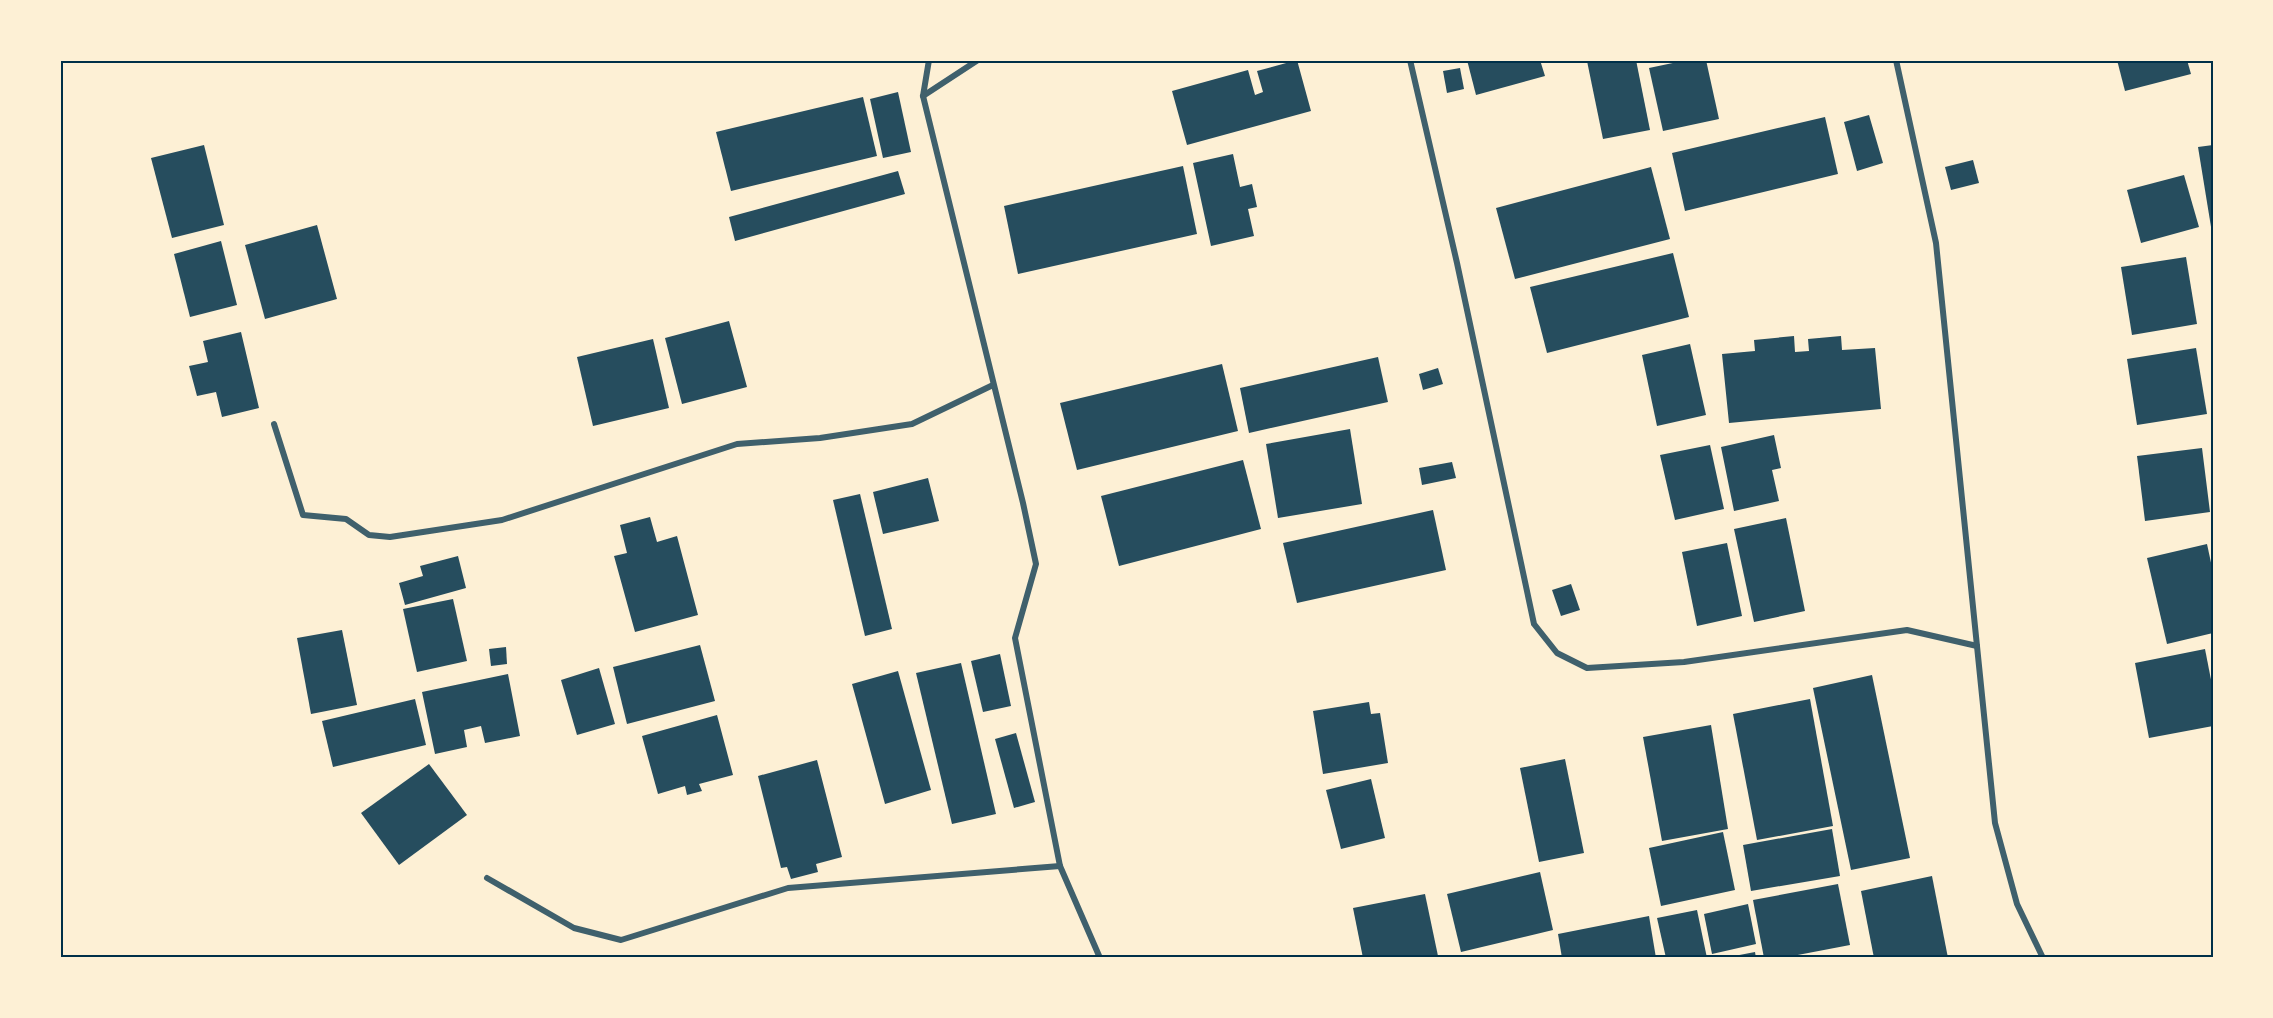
<svg xmlns="http://www.w3.org/2000/svg" width="2273" height="1018" font-family="'Space Grotesk',sans-serif">
	<style>
		.building { fill: #264d5e }
		.lines { fill: none; stroke-linecap: round; stroke-linejoin: round }
		.minor { stroke: #3f606c; stroke-width: 6 }
		.neatline { fill: none; stroke: #003049; stroke-width: 2 }
	</style>
	<rect width="100%" height="100%" fill="#fdf0d5"/>
	<g class="building">
		<path d="M1297,60L1311,111L1187,145L1172,91L1248,70L1255,95L1263,92L1257,71Z"/>
		<path d="M1467,60H1540L1545,76L1476,95Z"/>
		<path d="M1592,60H1636L1650,130L1603,139L1587,61Z"/>
		<path d="M1687,60H1706L1719,119L1663,131L1649,68Z"/>
		<path d="M2117,60H2187L2191,74L2125,91Z"/>
		<path d="M1460,68L1464,89L1447,93L1443,71Z"/>
		<path d="M898,92L911,152L883,158L870,99Z"/>
		<path d="M863,97L877,156L731,191L716,132Z"/>
		<path d="M1869,115L1883,163L1857,171L1844,122Z"/>
		<path d="M1825,117L1838,174L1685,211L1672,153Z"/>
		<path d="M204,145L224,225L172,238L151,158Z"/>
		<path d="M2213,145V233H2212L2198,147Z"/>
		<path d="M1233,154L1240,187L1252,184L1257,207L1248,209L1254,236L1211,246L1193,163Z"/>
		<path d="M1973,160L1979,183L1951,190L1945,167Z"/>
		<path d="M1183,166L1197,234L1018,274L1004,206Z"/>
		<path d="M1651,167L1670,239L1515,279L1496,208Z"/>
		<path d="M898,171L905,194L735,241L729,217Z"/>
		<path d="M2184,175L2199,227L2141,243L2127,190Z"/>
		<path d="M317,225L337,299L265,319L245,245Z"/>
		<path d="M221,241L237,305L190,317L174,254Z"/>
		<path d="M1673,253L1689,317L1547,353L1530,287Z"/>
		<path d="M2186,257L2197,324L2132,335L2121,267Z"/>
		<path d="M729,321L747,387L682,404L665,338Z"/>
		<path d="M241,332L259,408L222,417L216,392L197,396L189,366L208,362L203,341Z"/>
		<path d="M1794,336L1795,352L1809,351L1808,339L1841,336L1842,350L1875,348L1881,409L1729,423L1722,354L1755,351L1754,340Z"/>
		<path d="M653,339L669,408L593,426L577,357Z"/>
		<path d="M1690,344L1706,415L1657,426L1642,355Z"/>
		<path d="M2196,348L2207,414L2137,425L2127,359Z"/>
		<path d="M1378,357L1388,402L1249,433L1240,388Z"/>
		<path d="M1222,364L1238,431L1077,470L1060,403Z"/>
		<path d="M1438,368L1443,384L1423,390L1419,374Z"/>
		<path d="M1350,429L1362,504L1278,518L1266,444Z"/>
		<path d="M1774,435L1781,468L1772,470L1779,501L1734,511L1721,447Z"/>
		<path d="M1710,445L1724,509L1675,520L1660,455Z"/>
		<path d="M2202,448L2210,512L2145,521L2137,456Z"/>
		<path d="M1243,460L1261,529L1119,566L1101,496Z"/>
		<path d="M1452,462L1456,478L1422,485L1419,468Z"/>
		<path d="M928,478L939,521L883,534L873,492Z"/>
		<path d="M860,494L892,629L865,636L833,500Z"/>
		<path d="M1433,510L1446,570L1297,603L1283,543Z"/>
		<path d="M650,517L657,542L677,536L698,615L635,632L614,556L627,553L620,525Z"/>
		<path d="M1786,518L1805,611L1754,622L1734,529Z"/>
		<path d="M1727,543L1742,616L1697,626L1682,552Z"/>
		<path d="M2207,544L2213,572V633L2167,644L2147,558Z"/>
		<path d="M458,556L466,588L405,605L399,583L423,576L420,566Z"/>
		<path d="M1571,584L1580,610L1561,616L1552,590Z"/>
		<path d="M453,599L467,661L417,672L403,609Z"/>
		<path d="M342,630L357,705L311,714L297,638Z"/>
		<path d="M700,645L715,701L627,724L613,667Z"/>
		<path d="M506,647L507,664L491,666L489,649Z"/>
		<path d="M2205,649L2213,690V726L2149,738L2135,663Z"/>
		<path d="M1000,654L1011,706L983,712L971,661Z"/>
		<path d="M961,663L996,814L952,824L916,673Z"/>
		<path d="M599,668L615,724L577,735L561,680Z"/>
		<path d="M898,671L931,790L885,804L852,684Z"/>
		<path d="M508,674L520,736L485,743L481,726L464,730L467,747L435,754L422,692Z"/>
		<path d="M1872,675L1910,858L1851,870L1813,688Z"/>
		<path d="M415,699L426,745L333,767L322,721Z"/>
		<path d="M1810,699L1833,826L1757,840L1733,714Z"/>
		<path d="M1369,702L1371,714L1380,713L1388,763L1323,774L1313,711Z"/>
		<path d="M717,715L733,775L699,784L702,791L687,795L685,786L658,794L642,736Z"/>
		<path d="M1711,725L1728,829L1662,841L1643,737Z"/>
		<path d="M1016,733L1035,802L1014,808L995,739Z"/>
		<path d="M1565,759L1584,853L1539,862L1520,768Z"/>
		<path d="M817,760L842,857L816,864L818,872L791,879L787,867L781,868L758,776Z"/>
		<path d="M429,764L467,815L399,865L361,813Z"/>
		<path d="M1371,779L1385,838L1341,849L1326,790Z"/>
		<path d="M1832,829L1840,876L1751,891L1743,845Z"/>
		<path d="M1723,832L1735,890L1661,906L1649,848Z"/>
		<path d="M1540,872L1553,930L1461,952L1447,894Z"/>
		<path d="M1932,876L1948,958H1874L1861,891Z"/>
		<path d="M1838,884L1850,945L1782,958H1764L1753,900Z"/>
		<path d="M1425,894L1438,956L1363,958L1353,908Z"/>
		<path d="M1748,904L1756,944L1712,954L1704,914Z"/>
		<path d="M1697,910L1707,958H1666L1657,918Z"/>
		<path d="M1649,916L1656,958H1562L1558,934Z"/>
		<path d="M1755,952L1756,958H1729V957Z"/>
	</g>
	<g class="lines">
		<g class="minor">
			<path d="M929,60L923,96L1023,503L1036,564L1015,638L1060,866L1100,958"/>
			<path d="M1410,60L1457,263L1534,624L1557,653L1587,668L1684,662L1907,630L1977,646"/>
			<path d="M1896,60L1936,243L1995,823L2017,904L2043,958"/>
			<path d="M923,96L978,60"/>
			<path d="M274,424L303,515L346,519L369,535L390,537L502,520L737,444L820,438L912,424L993,385"/>
			<path d="M487,878L574,928L621,940L788,888L1060,866"/>
		</g>
	</g>
	<rect width="2273" height="1018" fill="none" stroke="#fdf0d5" stroke-width="123"/>
	<rect x="62" y="62" width="2150" height="894" class="neatline"/>
</svg>
